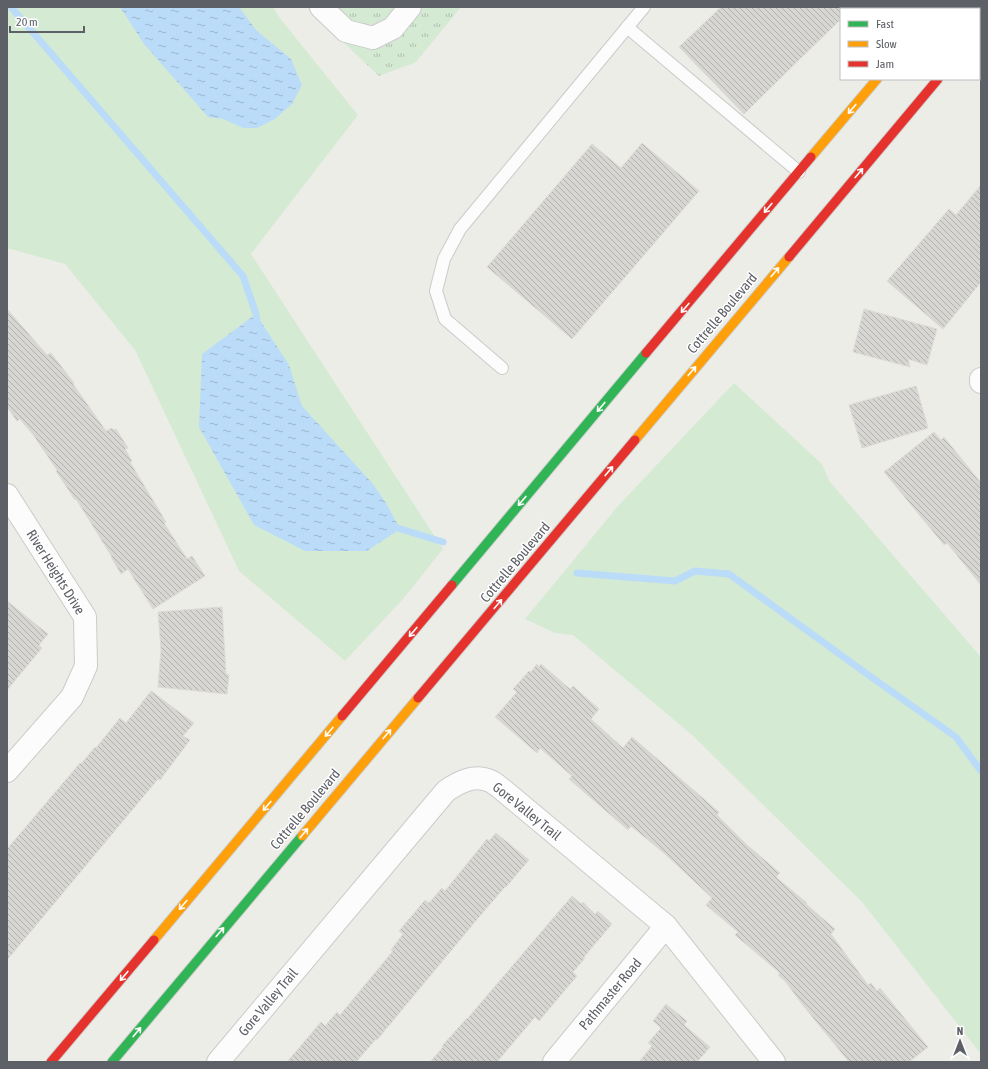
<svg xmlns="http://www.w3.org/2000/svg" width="988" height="1069" font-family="'Asap Condensed',sans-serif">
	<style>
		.grass { fill: url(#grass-tufts) }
		.green { fill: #d5ead3 }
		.water { fill: url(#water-ripples) }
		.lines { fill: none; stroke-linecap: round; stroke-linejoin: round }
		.stream { stroke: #bbdcf8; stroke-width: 7 }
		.building { fill: url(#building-back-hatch); stroke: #dcdbd7 }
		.lane-casing { stroke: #cacbca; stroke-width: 14 }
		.street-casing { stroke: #cacbca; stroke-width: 24 }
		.fast-casing { stroke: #cbcbcb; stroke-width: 11 }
		.slow-casing { stroke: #cbcbcb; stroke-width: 11 }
		.jam-casing { stroke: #cbcbcb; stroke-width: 11 }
		.lane { stroke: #fcfcfc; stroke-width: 12 }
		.street { stroke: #fcfcfc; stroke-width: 22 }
		.fast { stroke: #30b455; stroke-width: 9 }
		.slow { stroke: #ff9f0a; stroke-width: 9 }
		.jam { stroke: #e5322d; stroke-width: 9 }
		.oneway { stroke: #fff }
		.labels { text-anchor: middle; stroke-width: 3; stroke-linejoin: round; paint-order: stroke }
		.street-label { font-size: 14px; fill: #5d6066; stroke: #fff }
	</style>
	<defs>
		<pattern id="grass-tufts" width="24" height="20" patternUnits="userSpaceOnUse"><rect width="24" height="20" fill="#d5ead3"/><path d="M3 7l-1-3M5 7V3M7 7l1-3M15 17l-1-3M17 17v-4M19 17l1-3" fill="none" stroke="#b0c1af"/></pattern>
		<pattern id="water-ripples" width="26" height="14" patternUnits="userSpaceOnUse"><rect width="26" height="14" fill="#bbdcf8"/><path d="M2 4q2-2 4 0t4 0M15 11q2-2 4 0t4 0" fill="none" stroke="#9bb6cd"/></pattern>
		<pattern id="building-back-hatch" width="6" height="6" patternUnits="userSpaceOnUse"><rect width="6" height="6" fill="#d7d6d3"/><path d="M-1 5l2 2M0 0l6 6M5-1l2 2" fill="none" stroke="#b2b1af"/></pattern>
	</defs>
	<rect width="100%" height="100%" fill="#edede8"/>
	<path class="grass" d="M306,7H461L416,62L379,76Z"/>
	<g class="green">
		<path d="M7,7H273L279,17L358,115L251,254L443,549L403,599L345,661L239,571L135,350L65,264L7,248Z"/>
		<path d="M734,383L822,464L830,482L981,657V1054L862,902L692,735L573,635L555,633L525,619L618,506Z"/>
	</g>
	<g class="water">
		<path d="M120,7H239L256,30L291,59L302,85L292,104L275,119L257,128H243L223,119L208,117L144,44Z"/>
		<path d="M256,314L289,365L302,406L373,484L386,503L400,529L367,551H305L254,525L199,427L202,354Z"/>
	</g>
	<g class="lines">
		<g class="stream">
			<path d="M11,7L243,276L256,314L257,322"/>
			<path d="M391,526L443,542"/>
			<path d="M577,573L675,581L695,571L729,574L874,679L956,737L981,771"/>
		</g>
	</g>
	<g class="building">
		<path d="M721,7H854L852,9H841V19L744,114L679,47Z"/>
		<path d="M642,143L699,191L572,339L487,267L592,144L621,168Z"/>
		<path d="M981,185V282L943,329L887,281L949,209L956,215Z"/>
		<path d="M7,309L47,355L51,353L74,383L73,384L106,431L112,428L113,430L116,429L128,448L125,449L132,461L130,462L166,522L164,523L187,559L192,556L205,576L153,609L128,569L121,574L111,557H112L91,523L76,499L75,500L56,471L57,470L34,436L20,419L17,421L7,407Z"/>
		<path d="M864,309L937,329L927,365L908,359L910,367L853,352Z"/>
		<path d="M916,386L928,428L862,448L849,405Z"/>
		<path d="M934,432L941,440L944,437L981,483V585L947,543L944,545L884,472Z"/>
		<path d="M7,601L48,634L39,645L42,648L7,690Z"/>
		<path d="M222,607L226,674L229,675L227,694L158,687L161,650L158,612Z"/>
		<path d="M537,664L539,667L541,664L570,689L573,686L599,709L591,719L623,748L632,737L719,812L717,815L746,844L780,873L776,877L807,903L806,904L835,929L831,934L868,985L871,983L877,991L880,988L928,1047L909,1062H849L801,1003L786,982L778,975L780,973L735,935L738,932L706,905L712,898L665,854L631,826L628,830L569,779L572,776L540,748L537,753L495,717L517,692L513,689L529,671L531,672Z"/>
		<path d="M151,691L194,723L183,736L190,740L160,780L158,779L7,960V849L80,763L81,764L95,747L96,748L120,718L126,723Z"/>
		<path d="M496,833L529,860L506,887H505L479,917L377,1040L376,1039L356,1062H287L321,1022L325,1026L337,1012L340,1015L393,951L391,950L403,934L399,931L425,900L429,903L442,888L445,891L487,839L489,841Z"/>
		<path d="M572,896L581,904L583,902L595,914L598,911L612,924L584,957L585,958L573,972L577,976L539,1021L535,1017L497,1062H430L443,1047L442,1046L467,1018V1019Z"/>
		<path d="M666,1004L687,1021L684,1025L710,1047L697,1062H639L652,1046L648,1043L661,1028L653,1021Z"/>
	</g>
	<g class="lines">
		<g class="lane-casing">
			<g id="lane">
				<path d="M627,27L799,172"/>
				<path d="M502,368L445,319L436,291L444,259L460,229L644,7"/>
			</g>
		</g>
		<g class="street-casing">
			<g id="street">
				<path d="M321,7L346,31L373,38L393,28L410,7"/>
				<path d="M981,379V382"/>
				<path d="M7,495L85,617L86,666L72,697L7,771"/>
				<path d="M218,1062L446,791C459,782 474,774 490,781C495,783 499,787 503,790L666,926L774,1062"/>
				<path d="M554,1062L666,926"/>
			</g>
		</g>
		<g class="fast-casing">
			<g id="fast">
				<path d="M979,30L981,28"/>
				<path d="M452,585L646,353"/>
				<path d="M112,1062L302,836"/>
			</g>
		</g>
		<g class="slow-casing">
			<g id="slow">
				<path d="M811,157L877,79"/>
				<path d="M635,440L789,257"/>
				<path d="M302,836L418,698"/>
				<path d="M154,940L342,716"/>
			</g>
		</g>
		<g class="jam-casing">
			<g id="jam">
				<path d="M935,9L937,7"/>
				<path d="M789,257L938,79"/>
				<path d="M646,353L811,157"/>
				<path d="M418,698L635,440"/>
				<path d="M342,716L452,585"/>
				<path d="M51,1062L154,940"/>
			</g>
		</g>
		<use href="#lane" class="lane"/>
		<use href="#street" class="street"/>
		<use href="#fast" class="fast"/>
		<use href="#slow" class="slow"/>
		<use href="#jam" class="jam"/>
	</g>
	<defs><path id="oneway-shaft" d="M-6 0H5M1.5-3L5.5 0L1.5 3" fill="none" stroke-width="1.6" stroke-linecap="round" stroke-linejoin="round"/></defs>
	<g class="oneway">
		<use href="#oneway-shaft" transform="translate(852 109) rotate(130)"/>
		<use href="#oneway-shaft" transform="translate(859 173) rotate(-50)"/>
		<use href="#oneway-shaft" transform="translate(768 208) rotate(130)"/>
		<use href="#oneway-shaft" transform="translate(775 272) rotate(-50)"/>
		<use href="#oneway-shaft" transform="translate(685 308) rotate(130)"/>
		<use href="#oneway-shaft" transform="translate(692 371) rotate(-50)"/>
		<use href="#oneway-shaft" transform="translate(601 407) rotate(130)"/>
		<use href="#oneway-shaft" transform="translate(609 471) rotate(-50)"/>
		<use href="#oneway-shaft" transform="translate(522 501) rotate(130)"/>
		<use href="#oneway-shaft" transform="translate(498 604) rotate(-50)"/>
		<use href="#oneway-shaft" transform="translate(413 632) rotate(130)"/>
		<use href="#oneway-shaft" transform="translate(329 732) rotate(130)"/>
		<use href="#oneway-shaft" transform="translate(387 734) rotate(-50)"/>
		<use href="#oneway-shaft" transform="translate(267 806) rotate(130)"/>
		<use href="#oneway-shaft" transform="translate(304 833) rotate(-50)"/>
		<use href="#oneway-shaft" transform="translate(183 905) rotate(130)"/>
		<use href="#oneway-shaft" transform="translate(220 932) rotate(-50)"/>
		<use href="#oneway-shaft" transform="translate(124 976) rotate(130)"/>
		<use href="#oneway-shaft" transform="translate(137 1032) rotate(-50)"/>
	</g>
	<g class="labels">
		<g class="street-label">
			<text transform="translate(722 313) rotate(-50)" y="5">Cottrelle Boulevard</text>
			<text transform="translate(515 562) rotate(-50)" y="5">Cottrelle Boulevard</text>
			<text transform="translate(56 572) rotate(58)" y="5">River Heights Drive</text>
			<text transform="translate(305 809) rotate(-50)" y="5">Cottrelle Boulevard</text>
			<text transform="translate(527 811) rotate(39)" y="5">Gore Valley Trail</text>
			<text transform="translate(610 994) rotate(-50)" y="5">Pathmaster Road</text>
			<text transform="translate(268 1002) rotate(-50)" y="5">Gore Valley Trail</text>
		</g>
	</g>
	<rect width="988" height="1069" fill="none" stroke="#5d6066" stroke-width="16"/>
	<rect x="840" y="8" width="140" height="72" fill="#ffffff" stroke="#bebfc2"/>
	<rect x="848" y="21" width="20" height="6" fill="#30b455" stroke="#bebfc2"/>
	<text x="876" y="28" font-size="12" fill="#5d6066">Fast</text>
	<rect x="848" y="41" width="20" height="6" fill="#ff9f0a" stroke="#bebfc2"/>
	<text x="876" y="48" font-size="12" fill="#5d6066">Slow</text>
	<rect x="848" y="61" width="20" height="6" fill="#e5322d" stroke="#bebfc2"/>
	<text x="876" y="68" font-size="12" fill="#5d6066">Jam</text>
	<g transform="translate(960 1041)" stroke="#ffffff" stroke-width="3" paint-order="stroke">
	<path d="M0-3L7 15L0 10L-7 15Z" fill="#5d6066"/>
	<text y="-6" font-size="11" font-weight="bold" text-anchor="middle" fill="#5d6066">N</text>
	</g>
	<path d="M10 26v6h74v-6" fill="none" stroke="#5d6066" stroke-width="2"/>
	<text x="16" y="26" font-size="12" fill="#5d6066" stroke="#ffffff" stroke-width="3" paint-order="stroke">20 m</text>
</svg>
